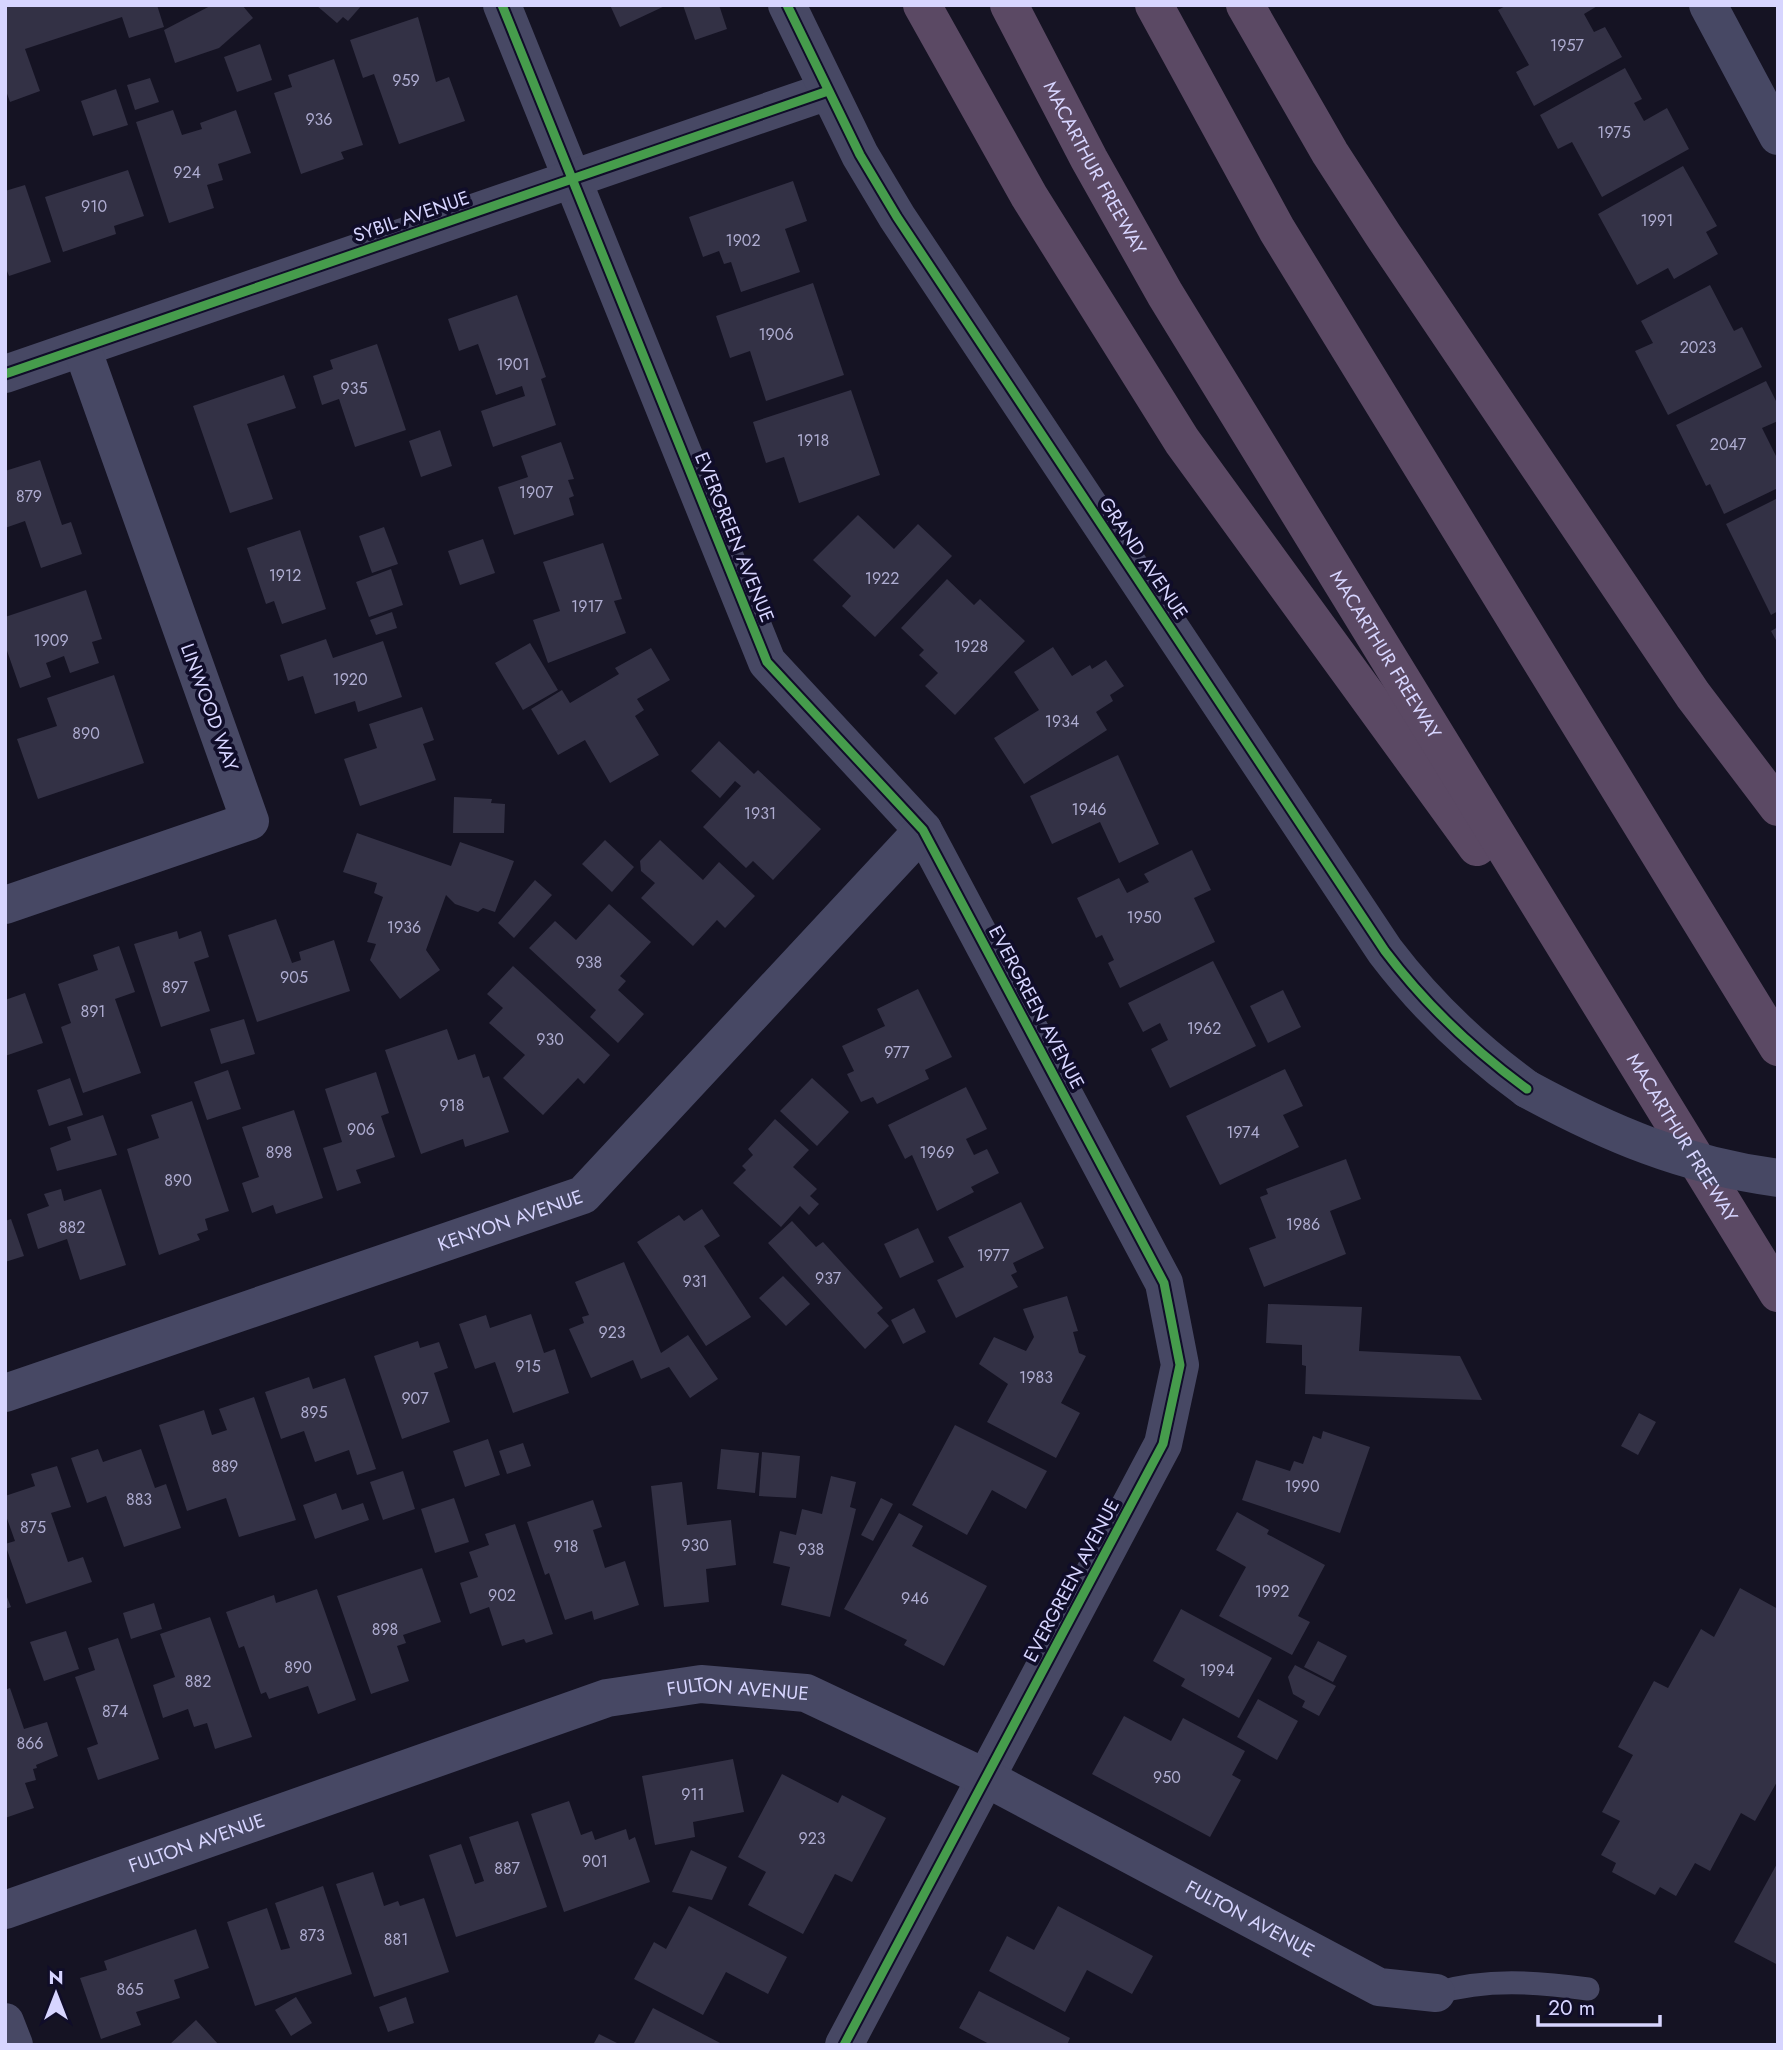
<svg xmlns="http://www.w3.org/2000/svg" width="1783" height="2050" font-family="Jost,sans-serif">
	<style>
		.building { fill: #333145 }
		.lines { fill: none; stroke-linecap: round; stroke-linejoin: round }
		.service { stroke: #474864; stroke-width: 23 }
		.minor { stroke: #474864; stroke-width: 38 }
		.tertiary { stroke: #474864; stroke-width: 38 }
		.motorway { stroke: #5b4964; stroke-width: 38 }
		.tertiary-bridge { stroke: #474864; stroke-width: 38 }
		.cycleway-casing { stroke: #100d29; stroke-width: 13 }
		.cycleway { stroke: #469c4c; stroke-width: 9 }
		.labels { text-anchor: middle; stroke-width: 7; stroke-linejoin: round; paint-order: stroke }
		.number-label { font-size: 16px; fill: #aeacd0 }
		.street-label { font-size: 19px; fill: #d7d5ff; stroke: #100d29 }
	</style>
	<rect width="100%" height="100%" fill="#151323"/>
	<g class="building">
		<path d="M5,5H157L164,27L129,38L122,17L25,49L40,91L10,102L5,88Z"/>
		<path d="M212,5H242L253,18L219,48L175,63L164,30Z"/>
		<path d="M316,5H362L348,21L343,17L337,23Z"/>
		<path d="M610,5H667L620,27Z"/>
		<path d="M683,5H719L727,29L695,40Z"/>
		<path d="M1507,5H1599L1584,14L1594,32L1605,27L1622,57L1534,106L1516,72L1529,65L1498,10Z"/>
		<path d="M418,17L436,82L449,77L465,121L399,144L374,74L363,78L350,40Z"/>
		<path d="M260,44L272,80L237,92L224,57Z"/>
		<path d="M334,59L363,145L341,152L344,159L301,174L274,93L292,87L288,75Z"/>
		<path d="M1625,68L1642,99L1634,103L1644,121L1667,108L1689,149L1602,197L1572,142L1558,149L1540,115Z"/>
		<path d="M150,78L159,102L135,110L127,85Z"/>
		<path d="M116,89L128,125L93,136L81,101Z"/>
		<path d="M173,110L182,135L202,129L200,123L236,110L251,153L218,164L223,180L207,185L214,208L169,223L136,122Z"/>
		<path d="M1683,166L1717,226L1706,232L1718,254L1674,279L1668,268L1637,285L1598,214Z"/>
		<path d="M128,170L144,216L114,226L116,234L63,252L45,197Z"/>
		<path d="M793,181L807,221L785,229L800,272L741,292L731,262L724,264L719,251L703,257L689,217Z"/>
		<path d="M25,185L51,262L9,276L5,266V191Z"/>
		<path d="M813,283L844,375L766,401L750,351L730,358L716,316Z"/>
		<path d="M1710,285L1734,331L1742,327L1762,367L1668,415L1635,351L1653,343L1641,321Z"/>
		<path d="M517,295L546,377L541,379L556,425L493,447L481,411L525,396L522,386L496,395L478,344L459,351L448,319Z"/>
		<path d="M377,344L406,430L355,447L339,399L322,405L313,376L333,369L330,360Z"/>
		<path d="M284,375L296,408L247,424L273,499L230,513L193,406Z"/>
		<path d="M1766,381L1778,405V421L1762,428L1778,460V488L1724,514L1710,484L1706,486L1676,425Z"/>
		<path d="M851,390L880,475L799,503L784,457L766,463L753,422Z"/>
		<path d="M440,430L452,466L421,477L409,441Z"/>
		<path d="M561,442L574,479L568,480L574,496L569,498L574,515L514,535L498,487L528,477L521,456Z"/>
		<path d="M40,460L62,525L71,522L82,554L41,568L25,521L5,528V471Z"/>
		<path d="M1778,498V611L1771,615L1726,524Z"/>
		<path d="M858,515L894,549L918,524L952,556L875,637L842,606L851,596L813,560Z"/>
		<path d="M384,527L398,564L372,573L359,536Z"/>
		<path d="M300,530L326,609L282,624L274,601L266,604L247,548Z"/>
		<path d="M483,539L495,573L460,585L448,551Z"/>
		<path d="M603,543L622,599L614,601L626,633L548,663L533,620L560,611L543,562Z"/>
		<path d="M391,569L403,605L369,617L356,582Z"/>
		<path d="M947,579L974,605L980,599L1025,641L955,715L925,686L938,673L919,655L924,650L901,628Z"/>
		<path d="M86,590L102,639L92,642L99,663L70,673L64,656L46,663L51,677L20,688L5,645V617Z"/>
		<path d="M392,612L397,628L376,635L370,620Z"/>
		<path d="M1778,627V644L1771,631Z"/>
		<path d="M326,639L333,658L383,641L402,697L358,712L355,701L315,714L303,676L288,681L280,655Z"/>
		<path d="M530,643L558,690L523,710L495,663Z"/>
		<path d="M1053,647L1072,676L1090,665L1092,669L1106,660L1124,686L1110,695L1113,701L1096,712L1107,730L1024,784L994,738L1039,710L1014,672Z"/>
		<path d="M651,648L670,680L637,699L644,710L635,716L659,755L610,783L585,740L558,755L531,709L562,690L570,703L619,674L615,668Z"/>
		<path d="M114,675L144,763L38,799L17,739L57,726L47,698Z"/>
		<path d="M422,707L434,740L423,744L436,780L360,806L344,759L377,748L369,724Z"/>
		<path d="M719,741L754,774L758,770L821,829L773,880L753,861L746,868L703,827L741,786L735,781L720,798L691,771Z"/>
		<path d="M1118,755L1159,844L1119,863L1100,822L1052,844L1030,796Z"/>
		<path d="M454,797L492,799L491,803L505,804L504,833H453Z"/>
		<path d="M357,833L451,866L460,842L514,861L495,912L483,908L478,912L455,904L446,895L426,950L440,970L400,999L370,960L376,944L367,942L383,897L374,893L377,883L343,872Z"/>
		<path d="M605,840L634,867L612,892L582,864Z"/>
		<path d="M660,840L703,880L719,862L755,896L725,928L717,920L693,946L641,898L655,883L641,871L640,861Z"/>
		<path d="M1192,850L1211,890L1194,898L1215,942L1120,988L1108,963L1114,960L1102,935L1096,938L1077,898L1119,878L1127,893L1149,882L1144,874Z"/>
		<path d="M535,880L552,895L514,938L498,923Z"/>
		<path d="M609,904L651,942L620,976L626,981L618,990L644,1014L618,1043L590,1017L596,1010L529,948L555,921L576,940Z"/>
		<path d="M276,919L292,963L301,960L299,952L334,940L350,991L257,1022L228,935Z"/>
		<path d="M177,931L179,939L201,931L209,957L194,962L210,1011L161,1027L134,944Z"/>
		<path d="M119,946L135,992L115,999L141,1073L83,1093L61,1027L71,1023L58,984L98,970L93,955Z"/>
		<path d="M1213,961L1256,1046L1170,1088L1151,1049L1168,1040L1160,1023L1143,1032L1128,1003Z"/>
		<path d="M513,966L610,1055L584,1084L578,1078L543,1115L503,1078L525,1055L489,1023L503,1008L487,994Z"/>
		<path d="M918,989L952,1057L925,1070L929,1079L877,1104L873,1097L861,1102L847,1074L854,1071L842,1046L885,1026L877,1009Z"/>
		<path d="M1283,990L1301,1027L1268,1043L1250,1006Z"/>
		<path d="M25,993L43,1043L5,1056V1000Z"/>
		<path d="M244,1019L255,1054L221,1064L210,1029Z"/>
		<path d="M447,1029L458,1060L475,1054L483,1078L489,1076L509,1132L465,1147L463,1139L421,1154L385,1050Z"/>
		<path d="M1285,1069L1303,1106L1283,1115L1299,1147L1220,1185L1186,1116Z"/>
		<path d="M228,1070L241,1109L207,1120L194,1082Z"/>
		<path d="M376,1072L389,1113L381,1116L395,1157L356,1170L361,1183L337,1191L323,1148L342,1142L325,1089Z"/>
		<path d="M70,1078L83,1115L49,1126L37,1090Z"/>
		<path d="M812,1078L849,1112L817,1146L780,1111Z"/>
		<path d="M966,1087L987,1129L966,1139L974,1155L987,1149L999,1173L971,1187L974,1192L937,1211L912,1155L905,1159L888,1125Z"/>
		<path d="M192,1101L229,1211L205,1219L208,1230L197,1234L200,1240L159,1255L127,1149L159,1138L151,1115Z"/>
		<path d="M294,1110L323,1198L276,1214L273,1205L252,1213L242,1183L259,1177L242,1127Z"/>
		<path d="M103,1115L117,1155L57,1171L50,1148L71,1140L67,1127Z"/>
		<path d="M775,1119L809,1150L793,1167L817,1189L810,1196L819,1204L809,1215L800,1206L781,1227L733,1183L746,1170L742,1166L753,1155L748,1149Z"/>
		<path d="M1346,1159L1361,1199L1330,1211L1346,1254L1264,1287L1249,1248L1276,1238L1260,1197L1268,1194L1266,1189Z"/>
		<path d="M61,1189L64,1201L101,1189L126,1265L80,1280L67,1239L38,1249L27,1214L49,1206L44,1194Z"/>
		<path d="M1021,1202L1044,1248L1013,1263L1017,1272L1011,1275L1018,1287L956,1318L937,1280L964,1267L948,1237Z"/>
		<path d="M702,1209L720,1236L704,1246L751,1317L706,1346L637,1242L679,1215L684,1221Z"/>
		<path d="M11,1219L24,1256L5,1262V1221Z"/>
		<path d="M792,1221L816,1247L823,1242L883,1308L877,1313L889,1326L865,1349L768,1243Z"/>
		<path d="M918,1228L934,1262L900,1278L884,1244Z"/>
		<path d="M624,1262L661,1353L688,1335L718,1379L690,1398L669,1367L641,1379L633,1360L591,1378L569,1329L584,1323L582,1317L589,1315L575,1282Z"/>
		<path d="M783,1276L810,1304L786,1326L759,1298Z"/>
		<path d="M1067,1296L1078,1331L1073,1332L1079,1353L1086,1356L1061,1403L1080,1413L1056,1458L987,1422L1008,1384L979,1364L994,1337L1026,1351L1034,1337L1023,1309Z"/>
		<path d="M1268,1304L1362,1307L1359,1351L1460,1356L1482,1400L1305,1394L1306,1366L1302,1365V1345L1266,1343Z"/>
		<path d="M914,1308L926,1332L903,1344L891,1320Z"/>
		<path d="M531,1314L544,1353L555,1349L569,1393L513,1413L495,1362L475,1369L459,1324L486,1315L490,1328Z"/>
		<path d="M418,1341L420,1348L439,1342L448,1368L434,1373L450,1422L402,1439L374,1356Z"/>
		<path d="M309,1377L313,1389L345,1378L376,1469L357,1475L349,1450L315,1462L304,1431L281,1439L265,1392Z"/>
		<path d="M254,1397L296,1520L239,1537L226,1498L187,1511L159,1425L204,1410L212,1435L227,1430L219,1409Z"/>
		<path d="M1639,1413L1656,1422L1638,1455L1621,1446Z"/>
		<path d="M955,1425L1047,1471L1026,1509L992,1490L967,1535L912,1505Z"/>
		<path d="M1323,1431L1370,1447L1340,1533L1242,1500L1256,1460L1290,1471L1294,1461L1303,1464L1313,1436L1321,1439Z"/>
		<path d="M488,1439L500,1475L465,1487L453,1451Z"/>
		<path d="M523,1443L531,1466L507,1474L499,1451Z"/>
		<path d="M98,1449L103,1462L141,1449L155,1488L166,1484L181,1528L124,1547L106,1496L87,1503L71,1458Z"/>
		<path d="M721,1449L759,1453L755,1493L717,1489Z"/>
		<path d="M762,1452L800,1456L796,1498L759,1496Z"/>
		<path d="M57,1466L71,1507L51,1513L68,1562L83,1557L92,1582L26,1604L5,1544L15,1541L5,1513V1496L35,1486L31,1474Z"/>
		<path d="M403,1471L415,1509L383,1520L370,1482Z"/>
		<path d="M831,1476L856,1482L850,1507L856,1509L830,1617L781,1605L790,1567L773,1563L780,1531L796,1535L802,1509L822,1514Z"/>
		<path d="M682,1482L687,1525L731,1520L736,1565L706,1569L709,1602L664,1607L651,1486Z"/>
		<path d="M336,1493L342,1510L363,1503L369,1520L315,1539L303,1505Z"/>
		<path d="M454,1498L469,1542L435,1553L421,1509Z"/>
		<path d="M881,1498L893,1504L873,1541L861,1535Z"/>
		<path d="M593,1500L602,1527L593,1530L605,1568L625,1561L639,1605L594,1620L592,1611L565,1620L549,1573L545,1575L527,1522Z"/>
		<path d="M1237,1512L1269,1530L1267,1534L1325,1565L1298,1616L1310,1622L1292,1655L1219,1616L1246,1567L1216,1550Z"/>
		<path d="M899,1513L923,1526L912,1546L987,1586L944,1666L904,1645L907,1640L844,1609Z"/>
		<path d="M515,1524L553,1634L526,1643L524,1639L502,1646L489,1607L470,1614L460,1583L478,1577L469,1552L489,1545L485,1534Z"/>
		<path d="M422,1568L441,1622L403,1635L406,1643L397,1646L409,1681L371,1694L337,1596Z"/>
		<path d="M1740,1588L1778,1609V1780L1755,1821L1741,1813L1710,1871L1695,1863L1676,1896L1660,1887L1655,1895L1612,1872L1616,1863L1601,1855L1620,1821L1602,1812L1633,1755L1618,1747L1654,1681L1668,1688L1701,1629L1714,1637Z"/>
		<path d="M317,1589L356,1700L318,1714L308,1686L269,1699L266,1692L261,1694L244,1646L239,1648L226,1612L274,1595L276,1603Z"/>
		<path d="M5,1592L11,1607L5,1609Z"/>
		<path d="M154,1603L162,1629L131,1639L123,1613Z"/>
		<path d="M1181,1609L1272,1658L1239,1718L1181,1686L1185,1679L1153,1661Z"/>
		<path d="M210,1617L252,1737L215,1749L207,1723L194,1727L188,1709L163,1718L153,1685L175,1677L160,1634Z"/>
		<path d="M66,1631L79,1669L44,1681L30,1642Z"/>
		<path d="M118,1638L159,1759L98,1780L87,1748L98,1744L75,1677L95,1670L88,1648Z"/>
		<path d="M1318,1641L1347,1656L1333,1682L1304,1667Z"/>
		<path d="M1295,1665L1336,1686L1319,1716L1302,1707L1305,1701L1293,1694L1288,1677Z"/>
		<path d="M10,1688L24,1729L47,1722L58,1756L36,1765L37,1768L33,1769L36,1780L25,1783L34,1808L5,1818V1690Z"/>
		<path d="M1258,1699L1298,1721L1277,1760L1237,1737Z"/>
		<path d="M1124,1716L1171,1741L1183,1718L1245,1751L1232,1775L1241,1780L1210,1837L1092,1774Z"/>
		<path d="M733,1759L744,1812L693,1822L695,1837L655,1845L642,1776Z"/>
		<path d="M782,1774L838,1803L842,1795L886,1818L852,1882L835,1874L803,1934L748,1905L766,1872L738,1857Z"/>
		<path d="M569,1801L581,1835L592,1831L595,1840L626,1829L629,1840L635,1837L650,1882L564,1912L531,1814Z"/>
		<path d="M518,1821L547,1907L456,1937L429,1855L461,1844L475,1884L484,1881L469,1837Z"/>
		<path d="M691,1850L727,1867L712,1900L672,1892Z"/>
		<path d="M1778,1862V1965L1734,1942Z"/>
		<path d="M373,1872L384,1906L398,1901L400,1906L424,1898L449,1972L374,1997L336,1884Z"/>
		<path d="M323,1886L352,1974L255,2006L227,1922L267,1908L281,1950L290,1948L275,1903Z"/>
		<path d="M689,1906L787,1957L768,1994L726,1972L703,2015L634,1979L654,1942L666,1949Z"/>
		<path d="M1058,1906L1153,1956L1132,1994L1087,1970L1065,2012L989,1971L1007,1936L1034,1950Z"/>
		<path d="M196,1929L209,1968L174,1980L180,1998L136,2012L141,2025L101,2039L80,1978L107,1970L104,1961Z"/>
		<path d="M979,1991L1070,2038L1067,2045H991L959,2028Z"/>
		<path d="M296,1997L312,2023L291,2036L275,2010Z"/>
		<path d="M406,1997L414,2023L388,2032L379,2007Z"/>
		<path d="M653,2008L724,2045H633Z"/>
		<path d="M196,2020L219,2045H169Z"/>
		<path d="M599,2034L621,2045H593Z"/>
	</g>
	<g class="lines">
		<path class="service" d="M1436,1993C1487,1978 1536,1982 1588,1989"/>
		<g class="minor">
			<path d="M502,5L767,662L923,830L1164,1283L1180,1365L1163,1444L844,2045"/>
			<path d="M5,374L828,91"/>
			<path d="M5,905L250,821L82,348"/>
			<path id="s1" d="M5,1393L583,1195L923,830"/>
			<path id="s2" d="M5,1910L607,1698L701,1684L806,1693L986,1778L1379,1987L1436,1993"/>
			<path d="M5,2022L14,2045"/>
		</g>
		<g class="tertiary">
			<path d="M787,5L860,155L897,217L1385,951C1426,1005 1472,1049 1527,1089"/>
			<path d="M1708,5L1778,136"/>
		</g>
		<g class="motorway">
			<path d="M922,5L1029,196L1182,441L1477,847"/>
			<path id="s3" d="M1009,5L1089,159L1165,294L1778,1293"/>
			<path d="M1154,5L1277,230L1778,1047"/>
			<path d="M1245,5L1330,153L1383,235L1693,695L1778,807"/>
		</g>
		<path class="tertiary-bridge" d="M1527,1089C1610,1134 1683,1165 1778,1178"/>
		<g class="cycleway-casing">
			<g id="cycleway">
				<path d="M502,5L767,662L923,830L1164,1283L1180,1365L1163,1444L844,2045"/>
				<path d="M787,5L860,155L897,217L1385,951C1426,1005 1472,1049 1527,1089"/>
				<path d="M5,374L828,91"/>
			</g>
		</g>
		<use href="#cycleway" class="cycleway"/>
	</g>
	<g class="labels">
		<g class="number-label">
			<text x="1567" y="51">1957</text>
			<text x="406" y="86">959</text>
			<text x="319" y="125">936</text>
			<text x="1614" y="138">1975</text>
			<text x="187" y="178">924</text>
			<text x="94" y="212">910</text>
			<text x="1657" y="226">1991</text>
			<text x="743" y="246">1902</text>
			<text x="776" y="340">1906</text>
			<text x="1698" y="353">2023</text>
			<text x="513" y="370">1901</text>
			<text x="354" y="394">935</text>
			<text x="813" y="446">1918</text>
			<text x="1728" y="450">2047</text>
			<text x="536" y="498">1907</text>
			<text x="29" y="502">879</text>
			<text x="285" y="581">1912</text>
			<text x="882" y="584">1922</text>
			<text x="587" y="612">1917</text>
			<text x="51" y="646">1909</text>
			<text x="971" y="652">1928</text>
			<text x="350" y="685">1920</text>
			<text x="1062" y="727">1934</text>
			<text x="86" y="739">890</text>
			<text x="1089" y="815">1946</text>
			<text x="760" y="819">1931</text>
			<text x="1144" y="923">1950</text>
			<text x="404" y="933">1936</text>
			<text x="589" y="968">938</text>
			<text x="294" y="983">905</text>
			<text x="175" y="993">897</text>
			<text x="93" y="1017">891</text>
			<text x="1204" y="1034">1962</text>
			<text x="550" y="1045">930</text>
			<text x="897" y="1058">977</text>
			<text x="452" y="1111">918</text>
			<text x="361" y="1135">906</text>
			<text x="1243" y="1138">1974</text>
			<text x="279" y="1158">898</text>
			<text x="937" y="1158">1969</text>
			<text x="178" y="1186">890</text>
			<text x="1303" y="1230">1986</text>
			<text x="72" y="1233">882</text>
			<text x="993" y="1261">1977</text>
			<text x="828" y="1284">937</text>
			<text x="695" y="1287">931</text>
			<text x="612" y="1338">923</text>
			<text x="528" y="1372">915</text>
			<text x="1036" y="1383">1983</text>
			<text x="415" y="1404">907</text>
			<text x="314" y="1418">895</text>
			<text x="225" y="1472">889</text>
			<text x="1302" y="1492">1990</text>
			<text x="139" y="1505">883</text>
			<text x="33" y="1533">875</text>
			<text x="695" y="1551">930</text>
			<text x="566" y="1552">918</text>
			<text x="811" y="1555">938</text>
			<text x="1272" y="1597">1992</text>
			<text x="502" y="1601">902</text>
			<text x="915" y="1604">946</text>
			<text x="385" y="1635">898</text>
			<text x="298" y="1673">890</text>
			<text x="1217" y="1676">1994</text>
			<text x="198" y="1687">882</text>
			<text x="115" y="1717">874</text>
			<text x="30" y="1749">866</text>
			<text x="1167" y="1783">950</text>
			<text x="693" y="1800">911</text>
			<text x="812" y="1844">923</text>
			<text x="595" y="1867">901</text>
			<text x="507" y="1874">887</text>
			<text x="312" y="1941">873</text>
			<text x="396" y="1945">881</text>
			<text x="130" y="1995">865</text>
		</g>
		<g class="street-label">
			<text dy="7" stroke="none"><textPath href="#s3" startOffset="184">MACARTHUR FREEWAY</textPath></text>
			<text transform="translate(411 216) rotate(-19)" y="7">SYBIL AVENUE</text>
			<text transform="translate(735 537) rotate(68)" y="7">EVERGREEN AVENUE</text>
			<text transform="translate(1144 558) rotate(56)" y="7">GRAND AVENUE</text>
			<text dy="7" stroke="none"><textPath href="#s3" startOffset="751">MACARTHUR FREEWAY</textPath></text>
			<text transform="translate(210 707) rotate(70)" y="7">LINWOOD WAY</text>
			<text transform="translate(1037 1007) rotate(62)" y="7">EVERGREEN AVENUE</text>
			<text dy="7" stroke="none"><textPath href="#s3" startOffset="1318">MACARTHUR FREEWAY</textPath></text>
			<text dy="7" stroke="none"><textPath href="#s1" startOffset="534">KENYON AVENUE</textPath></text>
			<text transform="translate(1071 1580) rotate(-62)" y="7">EVERGREEN AVENUE</text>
			<text dy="7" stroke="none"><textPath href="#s2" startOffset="770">FULTON AVENUE</textPath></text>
			<text dy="7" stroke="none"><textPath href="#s2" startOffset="203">FULTON AVENUE</textPath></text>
			<text dy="7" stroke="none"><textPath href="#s2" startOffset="1337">FULTON AVENUE</textPath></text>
		</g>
	</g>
	<rect width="1783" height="2050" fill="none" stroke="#d7d5ff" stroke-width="14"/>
	<g transform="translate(56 1994)" stroke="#100d29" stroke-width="5" paint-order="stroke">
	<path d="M0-5L12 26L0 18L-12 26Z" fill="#d7d5ff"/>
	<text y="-10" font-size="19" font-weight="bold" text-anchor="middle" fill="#d7d5ff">N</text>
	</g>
	<path d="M1538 2015v10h122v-10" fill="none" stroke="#d7d5ff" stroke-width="3.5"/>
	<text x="1548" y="2015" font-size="21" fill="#d7d5ff" stroke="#100d29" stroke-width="5" paint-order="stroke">20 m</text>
</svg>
